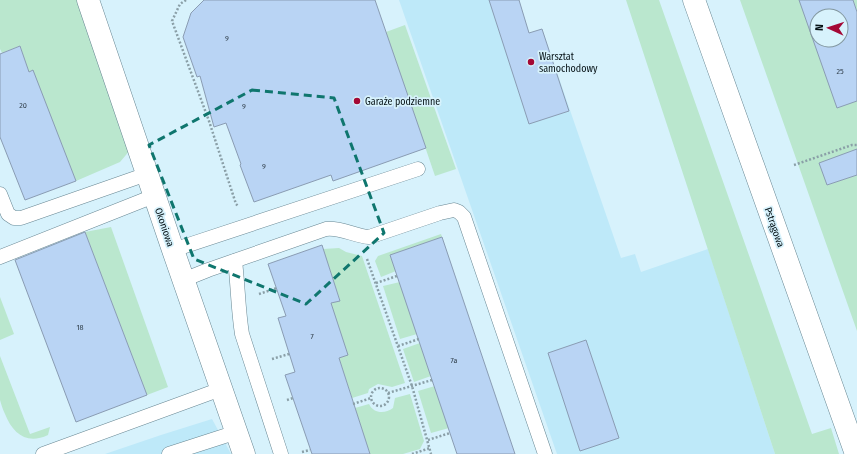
<svg xmlns="http://www.w3.org/2000/svg" width="857" height="454" font-family="'Fira Sans Condensed',sans-serif">
	<style>
		.built { fill: #bee9f9 }
		.green { fill: #bae7ce; fill-rule: evenodd }
		.building { fill: #b9d4f4; stroke: #8a9cb3; fill-rule: evenodd }
		.lines { fill: none; stroke-linecap: round; stroke-linejoin: round }
		.lane-casing { stroke: #688793; stroke-width: 15 }
		.street-casing { stroke: #688793; stroke-width: 23 }
		.path { stroke: #8a9fa7; stroke-width: 2.5; stroke-dasharray: 2 2; stroke-linecap: butt }
		.lane { stroke: #fff; stroke-width: 14 }
		.street { stroke: #fff; stroke-width: 22 }
		.marked { fill: none; stroke: #0f766e; stroke-width: 3; stroke-dasharray: 8 5; stroke-linejoin: round }
		.poi-dot { fill: #a40835; stroke: #d7f2fc; stroke-width: 1.5 }
		.labels { text-anchor: middle; stroke-width: 3.5; stroke-linejoin: round; paint-order: stroke }
		.number-label { font-size: 8px; fill: #33424e }
		.poi-label { font-size: 10px; fill: #061216; stroke: #d7f2fc; text-anchor: start }
		.street-label { font-size: 10px; fill: #061216; stroke: #d7f2fc }
	</style>
	<rect width="100%" height="100%" fill="#d7f2fc"/>
	<g class="built">
		<path d="M399,0H519L529,33L542,29L621,258L635,254L641,272L708,249L775,454H557Z"/>
		<path d="M212,419L231,454H105L161,435Z"/>
	</g>
	<g class="green">
		<path d="M0,0H79L131,149L120,162L76,181L32,70L29,72L20,46L2,53L0,49Z"/>
		<path d="M626,0H659L812,434L831,428L839,454H775Z"/>
		<path d="M740,0H857V331ZM817,16H841V40H817Z"/>
		<path d="M405,25L456,169L435,176L386,32Z"/>
		<path d="M111,227L168,387L147,395L85,232Z"/>
		<path d="M441,234L442,237L391,255L396,271L381,277L375,261L378,256Z"/>
		<path d="M339,248L346,252L362,256L405,383L392,387L378,384L369,389L368,393L352,398L339,358L331,303L340,300L323,249Z"/>
		<path d="M400,282L417,334L400,339L383,286Z"/>
		<path d="M0,297L14,334L0,340Z"/>
		<path d="M420,343L431,376L414,382L403,349Z"/>
		<path d="M0,356L30,434L50,427L48,435C27,445 13,434 5,414C3,410 1,404 0,400C0,386 0,370 0,356Z"/>
		<path d="M435,386L449,428L431,433L418,391Z"/>
		<path d="M410,394L424,441L420,449L403,454H370L355,408L369,404C374,414 385,414 393,408L395,398Z"/>
	</g>
	<g class="building">
		<path d="M204,0H375L426,148L333,181L331,175L254,202L240,165L241,164L226,123L214,127L200,76L197,77L183,37L191,13Z"/>
		<path d="M489,0H519L529,33L542,29L569,111L529,124Z"/>
		<path d="M799,0H853L857,12V101L837,108ZM817,16H841V40H817Z"/>
		<path d="M20,46L29,72L33,70L76,181L25,200L0,137V54Z"/>
		<path d="M857,149V175L827,185L819,163Z"/>
		<path d="M85,232L147,395L76,422L15,260Z"/>
		<path d="M442,237L515,454H457L432,380L390,255Z"/>
		<path d="M322,245L340,301L331,303L348,355L339,358L370,454H312L285,375L295,372L278,318L286,316L268,264Z"/>
		<path d="M586,340L619,438L580,451L548,353Z"/>
	</g>
	<g class="lines">
		<g class="lane-casing">
			<g id="lane">
				<path d="M0,194L8,214L14,218H21L147,174"/>
				<path d="M173,250L418,169"/>
				<path d="M0,257L154,196"/>
				<path d="M235,261C238,285 238,309 242,334L281,454"/>
				<path d="M183,280L208,270L326,229C340,227 355,236 369,237L440,213L454,210L459,212L464,217L545,454"/>
				<path d="M43,454L221,389"/>
				<path d="M169,454L237,432"/>
			</g>
		</g>
		<g class="street-casing">
			<g id="street">
				<path d="M88,0L173,250L244,454"/>
				<path d="M694,0L856,454"/>
			</g>
		</g>
		<g class="path">
			<path d="M186,0L180,4L172,21L209,121L236,204L238,206"/>
			<path d="M794,165L852,145H857"/>
			<path d="M367,259L412,386L431,454"/>
			<path d="M376,283L397,276"/>
			<path d="M259,294L277,288"/>
			<path d="M398,346L419,339"/>
			<path d="M272,359L289,354"/>
			<circle cx="380" cy="397" r="9"/>
			<path d="M388,393L432,380"/>
			<path d="M287,400L293,398"/>
			<path d="M353,404L371,398"/>
			<path d="M428,440L450,433"/>
			<path d="M302,452L310,450"/>
			<path d="M412,454L430,448"/>
		</g>
		<use href="#lane" class="lane"/>
		<use href="#street" class="street"/>
	</g>
	<path class="marked" d="M252,90L334,98L384,233L306,304L194,259L149,145Z"/>
	<g class="poi-dot">
		<circle cx="531" cy="62" r="4"/>
		<circle cx="357" cy="101" r="4"/>
	</g>
	<g class="labels">
		<g class="number-label">
			<text x="227" y="41">9</text>
			<text x="840" y="74">25</text>
			<text x="23" y="108">20</text>
			<text x="244" y="109">9</text>
			<text x="264" y="169">9</text>
			<text x="80" y="330">18</text>
			<text x="312" y="339">7</text>
			<text x="454" y="363">7a</text>
		</g>
		<g class="poi-label">
			<text x="539" y="60">Warsztat<tspan x="539" dy="12">samochodowy</tspan></text>
			<text x="365" y="105">Garaże podziemne</text>
		</g>
		<g class="street-label">
			<text transform="translate(165 227) rotate(71)" y="4">Okoniowa</text>
			<text transform="translate(775 227) rotate(71)" y="4">Pstrągowa</text>
		</g>
	</g>
	<g transform="translate(829 28) rotate(273)"><circle r="19" fill="#d7f2fc" stroke="#8398a0"/>
	<path d="M0-3L7 15L0 10L-7 15Z" fill="#a40835"/>
	<text y="-6" font-size="11" font-weight="bold" text-anchor="middle" fill="#061216">N</text>
	</g>
</svg>
